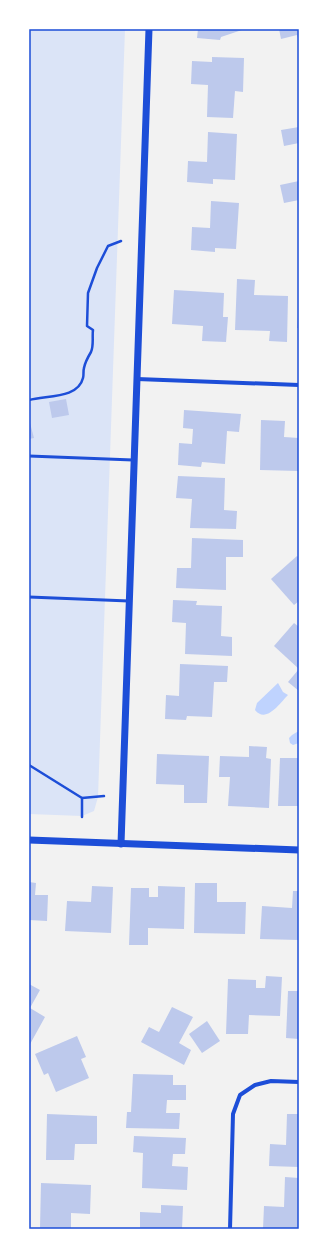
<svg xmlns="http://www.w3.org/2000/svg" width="328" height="1258" font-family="'Golos Text',sans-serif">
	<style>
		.green { fill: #dbe4f7 }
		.water { fill: #bfd3fe }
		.building { fill: #bdc9ec }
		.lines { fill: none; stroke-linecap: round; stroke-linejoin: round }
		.path { stroke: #1d4ed8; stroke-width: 2.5 }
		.service { stroke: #1d4ed8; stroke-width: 3 }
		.minor { stroke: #1d4ed8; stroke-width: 4 }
		.tertiary { stroke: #1d4ed8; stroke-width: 7 }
		.neatline { fill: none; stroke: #1d4ed8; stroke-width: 1.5 }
	</style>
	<rect width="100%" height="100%" fill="#f2f2f2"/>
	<path class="green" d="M29,29H125L98,797L94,811L82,816L29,814Z"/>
	<g class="water">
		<path d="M278,683L283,692L288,695C280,703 266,724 255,710L257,703Z"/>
		<path d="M297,732H299V743L293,745L290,743L289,738L292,735Z"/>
	</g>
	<g class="building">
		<path d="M198,29H245L221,37L220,40L197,38Z"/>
		<path d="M279,29H299V41L297,35L281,39Z"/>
		<path d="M212,57L244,58L243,92L235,91L233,118L207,117L208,85L191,84L192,61L212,62Z"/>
		<path d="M299,127V143L284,146L281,130Z"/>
		<path d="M208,132L237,134L235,180L213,179V184L187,182L188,161L207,162Z"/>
		<path d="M299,181V200L284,203L280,185Z"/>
		<path d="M211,201L239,203L236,249L215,248V252L191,250L192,227L210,228Z"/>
		<path d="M237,279L255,280L254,295L288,296L287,342L269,341L270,331L235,330Z"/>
		<path d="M174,290L224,293L223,317H228L226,342L202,341L203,326L172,324Z"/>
		<path d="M298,317H299V328H297Z"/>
		<path d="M66,399L69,415L52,418L49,402Z"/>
		<path d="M184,410L241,414L239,432L227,431L225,464L202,462L201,467L178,465L179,443L192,444L193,429L183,428Z"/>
		<path d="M261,420L285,421L284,437L299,438V471L260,470Z"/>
		<path d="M29,423H30L34,438L29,439Z"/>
		<path d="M178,476L225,478L224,510L237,511L236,529L190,528L192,499L176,498Z"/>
		<path d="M192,538L243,540V557H226V590L176,588L177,568H191Z"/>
		<path d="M297,556L299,558V601L294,605L271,579Z"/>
		<path d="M173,600L197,601L196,605L222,606L221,636L232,637V656L185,654L186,623L172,622Z"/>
		<path d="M294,623L299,627V669L274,646Z"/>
		<path d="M180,664L228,666L227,682H214L212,717L187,716L186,720L165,719L166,695L179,696Z"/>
		<path d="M299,669V691L288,682Z"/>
		<path d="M249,746L267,747L266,758L271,759L269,808L228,806L230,777H219L220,756L249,757Z"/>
		<path d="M157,754L209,756L207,803H184V785L156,784Z"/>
		<path d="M280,758H299V806H278Z"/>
		<path d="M29,882L36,883L35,895H48L47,921L29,920Z"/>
		<path d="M195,883H217V902H246L245,934L194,933Z"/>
		<path d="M92,886L113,887L111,933L65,931L67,901L91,902Z"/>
		<path d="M158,886L185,887L184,929L148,928V945H129L131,888H149V897H158Z"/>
		<path d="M293,891H299V940L260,939L262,906L292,908Z"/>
		<path d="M266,976L282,977L280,1016L249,1015L248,1034H226L228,979L256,980V988H265Z"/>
		<path d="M29,984L40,990L30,1008L45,1017L29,1046Z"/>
		<path d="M288,991H299V1039L286,1038Z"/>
		<path d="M172,1007L193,1017L179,1043L191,1050L184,1065L141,1042L149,1027L159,1032Z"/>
		<path d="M207,1021L220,1041L202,1053L189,1034Z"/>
		<path d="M77,1036L86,1057L81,1059L89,1078L56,1092L48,1073L44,1075L35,1054Z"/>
		<path d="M133,1074L173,1075V1085H186V1100H167L166,1113H180L179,1129L126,1128L127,1112H131Z"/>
		<path d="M47,1114L97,1116V1144H75L74,1160H46Z"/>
		<path d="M287,1114H299V1167L269,1166L270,1144L286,1145Z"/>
		<path d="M134,1136L186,1138L185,1154H173L172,1166L188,1167L187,1190L142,1188L143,1153L133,1152Z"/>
		<path d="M285,1177L299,1178V1229H263L264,1206L284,1207Z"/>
		<path d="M41,1183L91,1185L90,1214L71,1213V1229L40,1228Z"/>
		<path d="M161,1205L183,1206L182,1229H140V1212L161,1213Z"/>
	</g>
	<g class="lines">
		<g class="path">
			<path d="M29,400C46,395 78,399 83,378C84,375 83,371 84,368C85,362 88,357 91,352C94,346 92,336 93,330L87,326L88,293L97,268L108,246L121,241"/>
			<path d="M29,765L82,798V817"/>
			<path d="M82,798L104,796"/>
		</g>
		<g class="service">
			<path d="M29,456L133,460"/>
			<path d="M29,597L129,601"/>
		</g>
		<g class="minor">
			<path d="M137,379L299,385"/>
			<path d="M230,1229L233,1114L240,1095L255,1085L271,1081L299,1082"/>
		</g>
		<g class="tertiary">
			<path d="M29,840L299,850"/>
			<path d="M121,844L149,29"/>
		</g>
	</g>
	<rect width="328" height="1258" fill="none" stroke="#ffffff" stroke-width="60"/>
	<rect x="30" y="30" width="268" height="1198" class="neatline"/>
</svg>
